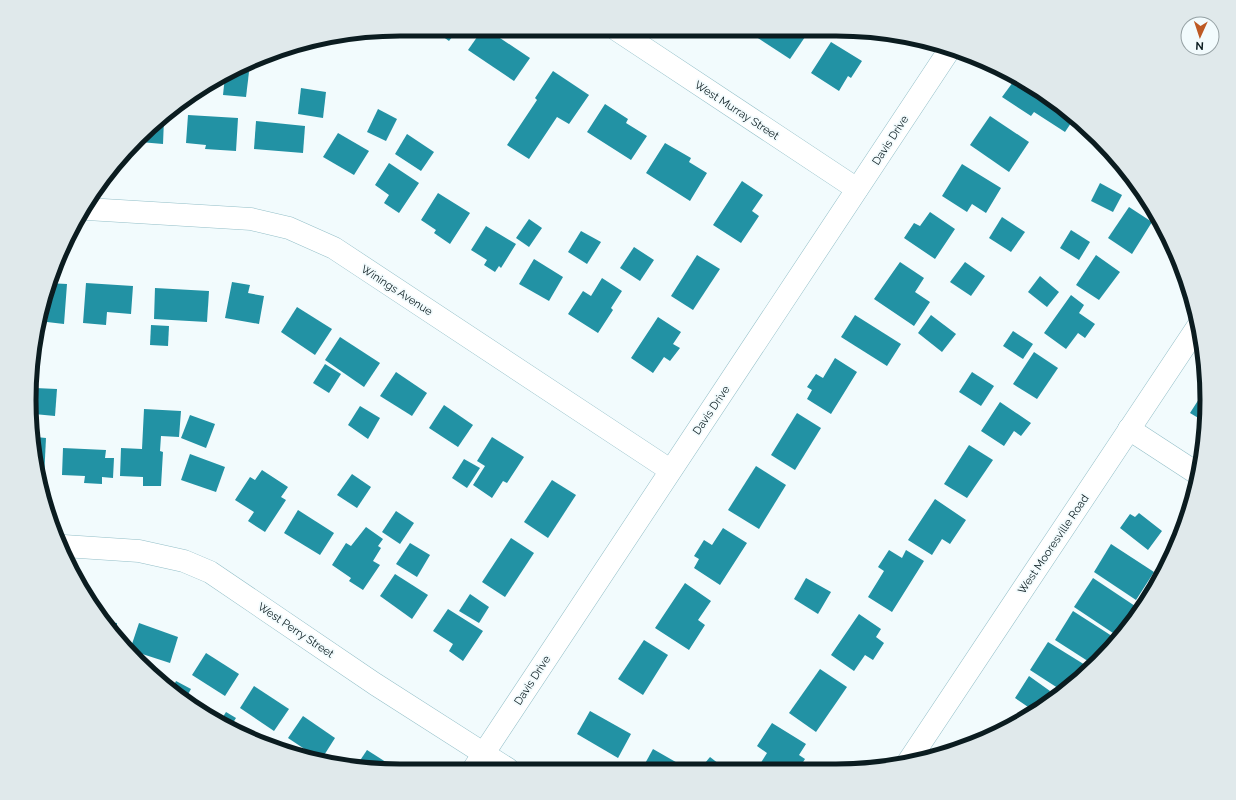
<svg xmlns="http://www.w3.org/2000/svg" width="1236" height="800" font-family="Raleway,sans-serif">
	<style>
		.building { fill: #2292a4 }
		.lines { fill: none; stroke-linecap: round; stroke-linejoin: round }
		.street-casing { stroke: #93bfc8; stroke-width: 23 }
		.secondary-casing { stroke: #93bfc8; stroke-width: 23 }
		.street { stroke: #fff; stroke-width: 22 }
		.secondary { stroke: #fff; stroke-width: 22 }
		.labels { text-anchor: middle; stroke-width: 3.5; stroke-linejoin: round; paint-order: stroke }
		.street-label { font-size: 11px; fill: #0b1c20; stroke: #f2fbfd }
		.rim { fill: none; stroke: #0b1c20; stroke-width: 5 }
	</style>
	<rect width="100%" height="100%" fill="#f2fbfd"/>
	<g class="building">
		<path d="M432,29H458L449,41Z"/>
		<path d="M482,30H488L530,58L514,81L468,50Z"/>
		<path d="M747,31L797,32L805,37L790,59Z"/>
		<path d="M831,42L862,61L851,78L848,76L839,91L811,73Z"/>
		<path d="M237,70L249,72L246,97L223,95L225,76Z"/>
		<path d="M553,71L589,95L569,124L557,117L529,159L507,145L537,100L535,98Z"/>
		<path d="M1016,78L1046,98L1044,100L1050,104L1052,102L1075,117L1065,132L1034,112L1031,116L1002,97Z"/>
		<path d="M301,88L326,92L323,118L298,114Z"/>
		<path d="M605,104L628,119L626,123L647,136L631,160L587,132Z"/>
		<path d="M378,109L397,119L386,141L367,132Z"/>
		<path d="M188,115L238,118L236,151L205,149L206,145L186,143Z"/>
		<path d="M990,116L1029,142L1009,172L970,145Z"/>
		<path d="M164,119L163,144L140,142L160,123Z"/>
		<path d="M256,121L305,126L303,153L254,149Z"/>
		<path d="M338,133L369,151L354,175L323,157Z"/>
		<path d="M407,134L434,152L421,171L395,154Z"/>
		<path d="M665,143L691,158L689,162L707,173L690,201L646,173Z"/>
		<path d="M389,163L419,183L399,213L384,203L389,195L375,185Z"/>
		<path d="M962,164L1001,188L986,213L972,204L967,212L942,196Z"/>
		<path d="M742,181L763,195L752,211L759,216L741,243L713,225Z"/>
		<path d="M1100,183L1122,195L1113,212L1091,201Z"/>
		<path d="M438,193L470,213L450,244L434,233L436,230L421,220Z"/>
		<path d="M1129,207L1152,222L1132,254L1108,238Z"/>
		<path d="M930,212L955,229L935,259L904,238L914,223L920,226Z"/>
		<path d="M1002,217L1025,232L1011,252L989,238Z"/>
		<path d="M529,219L542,228L529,247L516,238Z"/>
		<path d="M486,226L516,244L501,268L499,266L495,272L484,265L487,260L471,250Z"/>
		<path d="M1071,230L1090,242L1079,260L1060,248Z"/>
		<path d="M581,231L601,242L587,264L568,252Z"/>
		<path d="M634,247L654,260L640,281L620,268Z"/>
		<path d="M697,255L720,269L693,310L671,296Z"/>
		<path d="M1096,255L1120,272L1099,300L1076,285Z"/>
		<path d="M534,259L563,277L549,301L519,284Z"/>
		<path d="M900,262L924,278L915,292L930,302L914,326L874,299Z"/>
		<path d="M965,262L985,276L971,296L950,282Z"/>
		<path d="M1040,276L1059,292L1047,307L1028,292Z"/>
		<path d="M602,278L622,291L611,308L613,310L598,333L568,314L583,291L591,296Z"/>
		<path d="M232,282L250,285L248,293L264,296L259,324L225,318Z"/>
		<path d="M48,283L67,284L64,324L47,322L48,311H43Z"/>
		<path d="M86,283L133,286L131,314L107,312L106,325L83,323Z"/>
		<path d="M155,288L209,291L207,322L154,319Z"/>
		<path d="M1071,295L1084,305L1079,313L1095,324L1085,338L1078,333L1066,349L1044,333Z"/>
		<path d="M297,307L332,329L315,355L281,332Z"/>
		<path d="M855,315L901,344L887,366L841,337Z"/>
		<path d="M931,315L956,334L942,352L918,333Z"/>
		<path d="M658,317L681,332L673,344L680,348L670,361L664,357L653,373L631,358Z"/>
		<path d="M151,325L169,326L168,346L150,345Z"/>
		<path d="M1013,331L1033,344L1023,359L1003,346Z"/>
		<path d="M340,337L380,363L364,387L325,360Z"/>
		<path d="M1034,352L1058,368L1037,399L1013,384Z"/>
		<path d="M835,358L857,372L831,414L807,399L812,390L807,387L816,374L823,378Z"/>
		<path d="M325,364L341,374L329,393L313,383Z"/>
		<path d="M396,372L427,393L412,416L380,396Z"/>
		<path d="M972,372L994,386L981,406L959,392Z"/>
		<path d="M35,388L57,389L55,416L34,414Z"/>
		<path d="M1206,388L1205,418V422L1190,413Z"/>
		<path d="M1000,402L1031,423L1021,436L1014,431L1004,446L981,431Z"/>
		<path d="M444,405L473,425L458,447L429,428Z"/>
		<path d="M360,406L380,418L368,439L348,425Z"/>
		<path d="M144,409L181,411L179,437L161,436L160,451L163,452L161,486H143V477L120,476L121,448L142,449Z"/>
		<path d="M797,413L821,428L795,470L771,455Z"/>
		<path d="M190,415L215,424L206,448L181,438Z"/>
		<path d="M36,437L46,438L44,478H40Z"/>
		<path d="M492,437L524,457L507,483L503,481L492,498L473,485L485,466L477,461Z"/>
		<path d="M969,445L993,460L967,498L944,484Z"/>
		<path d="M63,448L106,450L105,458H114L113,478L102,477V484L84,483L85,476L62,475Z"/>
		<path d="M190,454L225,467L216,492L181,480Z"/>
		<path d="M464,459L480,468L467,488L452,478Z"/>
		<path d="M756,466L786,485L759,529L728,510Z"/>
		<path d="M262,470L288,487L281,497L286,500L265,532L248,521L254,512L235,500L250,477L255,480Z"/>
		<path d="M352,474L371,487L357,508L337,495Z"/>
		<path d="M552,480L576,495L548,538L524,522Z"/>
		<path d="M935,499L966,520L950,544L942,539L932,555L908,540Z"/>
		<path d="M298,510L334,533L320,555L284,533Z"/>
		<path d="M396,511L414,523L400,544L382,532Z"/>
		<path d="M1139,513L1162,531L1148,550L1120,528L1130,514L1135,517Z"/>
		<path d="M366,527L383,539L378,546L381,548L373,561L380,565L363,590L349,581L351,578L332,565L346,543L351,546Z"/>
		<path d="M723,528L747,543L720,585L694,568L699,559L694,556L704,540L712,545Z"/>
		<path d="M511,538L534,553L505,597L482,582Z"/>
		<path d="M410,543L430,555L417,577L396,564Z"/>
		<path d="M1111,544L1154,572L1136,600L1094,572Z"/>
		<path d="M889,550L902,558L906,550L924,561L892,612L868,597L884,571L878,567Z"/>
		<path d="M395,574L428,595L412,619L380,596Z"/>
		<path d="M806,578L831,592L818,614L794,599Z"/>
		<path d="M1093,578L1135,606L1116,635L1074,607Z"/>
		<path d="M685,583L711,601L698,620L705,625L689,650L655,628Z"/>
		<path d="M470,594L489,607L479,623L459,611Z"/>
		<path d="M448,609L483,631L463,661L449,651L453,644L433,631Z"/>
		<path d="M1073,611L1115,638L1103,656L1094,665L1055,640Z"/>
		<path d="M859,614L881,629L876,637L884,643L873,660L865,655L854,671L831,655Z"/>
		<path d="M106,622L117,623L116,634Z"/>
		<path d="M139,623L178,637L170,663L130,650Z"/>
		<path d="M644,640L668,655L643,695L618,679Z"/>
		<path d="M1048,642L1090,668L1064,692L1030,670Z"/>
		<path d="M206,653L239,674L225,696L192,675Z"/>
		<path d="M820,669L847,687L816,732L789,713Z"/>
		<path d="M1029,676L1050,691L1047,696L1052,700L1034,711L1015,698Z"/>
		<path d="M176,681L191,689L186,698L172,689Z"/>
		<path d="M254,686L289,709L274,731L240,708Z"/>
		<path d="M590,711L631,734L618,758L577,734Z"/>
		<path d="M226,712L236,718L231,726L221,720Z"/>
		<path d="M303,716L335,738L321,760L288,738Z"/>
		<path d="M772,723L806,744L799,755L805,759L798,770L757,769L767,753L757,746Z"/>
		<path d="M653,749L688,769H642Z"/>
		<path d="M367,750L389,764L387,768H355Z"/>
		<path d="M710,757L723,767L721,770L700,769Z"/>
	</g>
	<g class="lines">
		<g class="street-casing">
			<g id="street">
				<path d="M617,30L857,189"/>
				<path d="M87,209L251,219L289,228L334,248L670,470"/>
				<path d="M1129,429L1198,474"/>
				<path d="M64,546L139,551L184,561L210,572L375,684L508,769"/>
				<path d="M474,768L948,52"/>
			</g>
		</g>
		<g class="secondary-casing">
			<path id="secondary" d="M908,762L1198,326"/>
		</g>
		<use href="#street" class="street"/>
		<use href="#secondary" class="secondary"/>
	</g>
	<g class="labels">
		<g class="street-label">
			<text transform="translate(737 110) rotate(33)" y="4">West Murray Street</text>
			<text transform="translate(890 140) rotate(-57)" y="4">Davis Drive</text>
			<text transform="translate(397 290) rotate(33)" y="4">Winings Avenue</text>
			<text transform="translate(711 410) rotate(-56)" y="4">Davis Drive</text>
			<text transform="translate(1053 544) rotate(-56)" y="4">West Mooresville Road</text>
			<text transform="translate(296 630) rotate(34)" y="4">West Perry Street</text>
			<text transform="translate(532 680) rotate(-57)" y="4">Davis Drive</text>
		</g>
	</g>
	<path d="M0 0H1236V800H0ZM400 36H836A364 364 0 0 1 1200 400V400A364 364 0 0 1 836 764H400A364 364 0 0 1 36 400V400A364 364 0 0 1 400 36Z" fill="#e0e9eb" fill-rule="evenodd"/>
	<path class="rim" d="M400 36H836A364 364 0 0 1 1200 400V400A364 364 0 0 1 836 764H400A364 364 0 0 1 36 400V400A364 364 0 0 1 400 36Z"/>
	<g transform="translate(1200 36) rotate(183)"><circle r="19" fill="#f2fbfd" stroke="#96a2a5"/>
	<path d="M0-3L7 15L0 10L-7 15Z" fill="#bd5924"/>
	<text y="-6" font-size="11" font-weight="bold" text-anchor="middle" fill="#0b1c20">N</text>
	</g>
</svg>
